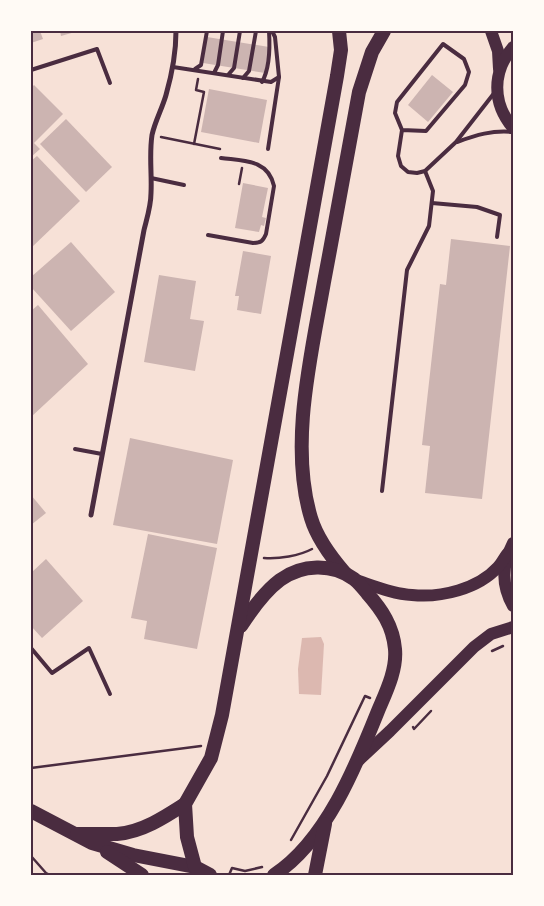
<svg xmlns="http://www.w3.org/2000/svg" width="544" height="906" font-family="Figtree,sans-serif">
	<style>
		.water { fill: #dcb8b0 }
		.building { fill: #ccb4b1 }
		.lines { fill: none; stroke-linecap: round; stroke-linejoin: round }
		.path { stroke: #4a2c40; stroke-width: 2.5 }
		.service { stroke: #4a2c40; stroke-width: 4 }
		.minor { stroke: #4a2c40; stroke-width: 5 }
		.primary { stroke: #4a2c40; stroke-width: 12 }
		.trunk { stroke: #4a2c40; stroke-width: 14 }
		.neatline { fill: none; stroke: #4a2c40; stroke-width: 2 }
	</style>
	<rect width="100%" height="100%" fill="#f7e1d7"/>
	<path class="water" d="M321,637L324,644L321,695L299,694L298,669L302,638Z"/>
	<g class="building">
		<path d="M31,31H40L43,39L31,43Z"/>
		<path d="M60,31H75V32L61,36Z"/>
		<path d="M207,37L269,47L265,73L203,63Z"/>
		<path d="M432,75L453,92L428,122L408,105Z"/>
		<path d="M34,85L63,114L34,143L40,149L31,157V88Z"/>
		<path d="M209,89L267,100L259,143L201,132Z"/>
		<path d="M66,119L112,167L86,192L40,144Z"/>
		<path d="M37,156L80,201L31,248V161Z"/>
		<path d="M243,183L268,188L262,217L266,218L264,226L261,225L259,232L235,228Z"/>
		<path d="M451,239L510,246L482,499L425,493L430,446L422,445L440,284L446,285Z"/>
		<path d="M71,242L115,292L71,331L31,287V277Z"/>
		<path d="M243,251L271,256L261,314L237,310L239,296H235Z"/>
		<path d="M159,275L196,281L190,319L204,321L195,371L144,362Z"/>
		<path d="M38,305L88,364L31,417V311Z"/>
		<path d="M130,438L233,460L217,544L113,525Z"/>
		<path d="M31,495L46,513L31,525Z"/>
		<path d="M148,534L217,548L197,649L144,639L147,621L131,618Z"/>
		<path d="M46,559L83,601L42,638L31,626V573Z"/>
	</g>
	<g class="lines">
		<g class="path">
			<path d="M161,137L220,149"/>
			<path d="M194,144L204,92L196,90L198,79"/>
			<path d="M239,184L242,168"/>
			<path d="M264,558C279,559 299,556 312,549"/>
			<path d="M492,651L503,646"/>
			<path d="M413,727L414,729L431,711"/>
			<path d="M31,768L201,746"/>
			<path d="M291,840L327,776L365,696L370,698"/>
			<path d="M31,856L46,873L50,875"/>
			<path d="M229,875L232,868L245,871L262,867"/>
		</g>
		<g class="service">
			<path d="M173,67L271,82L279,77L275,37L272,31"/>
			<path d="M195,69L201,65L207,31"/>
			<path d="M31,70L97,49L110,83"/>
			<path d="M214,73L218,65L223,31"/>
			<path d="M228,75L234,68L240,31"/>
			<path d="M243,78L249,71L256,31"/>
			<path d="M262,82C270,68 270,47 269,31"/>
			<path d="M402,130L426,131L465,85L469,72L464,59L443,44L397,102L395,113L402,130L398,156L401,166L408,172L417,173L425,171L456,142L495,92"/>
			<path d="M457,142C476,135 492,130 513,132"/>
			<path d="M268,149L279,77"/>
			<path d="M151,178L184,185"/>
			<path d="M432,203L477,207L500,215L497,237"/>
			<path d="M208,235L253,243C261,243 263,241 266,234L274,186C268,159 243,161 221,158"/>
			<path d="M75,449L102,454"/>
			<path d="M382,491L407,270L429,226L433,191L425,171"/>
			<path d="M31,648L52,673L89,648L110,694"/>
		</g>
		<path class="minor" d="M91,515L144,230C147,218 151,206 151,193C152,173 149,155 152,135C155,121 162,109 166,95C172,74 176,53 176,31"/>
		<g class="primary">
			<path d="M491,31L498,51L499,69"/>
			<path d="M513,47C492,72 492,103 513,128"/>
			<path d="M513,543C502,564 501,585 513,606"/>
			<path d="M356,580C374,586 393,594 412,595C441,598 478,589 498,567C502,563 504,558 507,554"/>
			<path d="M359,760L390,731L474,647L491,634L513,627"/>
		</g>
		<g class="trunk">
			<path d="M345,573C331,557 317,538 311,518C289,445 311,356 324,282C336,219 347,156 359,92L372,52L384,31"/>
			<path d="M241,626C252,609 264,592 280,580C302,564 332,563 354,579C359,583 363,588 367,593C382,610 393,626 395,649C397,670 386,692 378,711C356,766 326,841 274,875"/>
			<path d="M31,811L92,843L133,855L195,867"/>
			<path d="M77,834C91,834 104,834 117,834C142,832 165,817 185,804"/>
			<path d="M107,852L142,875"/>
			<path d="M210,875L195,867L187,837L185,804L211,758L222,715L337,76L341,50L339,31"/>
			<path d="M315,875L325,824"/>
		</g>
	</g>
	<rect width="544" height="906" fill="none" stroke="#fffaf5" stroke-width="65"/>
	<rect x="32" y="32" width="480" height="842" class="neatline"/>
</svg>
